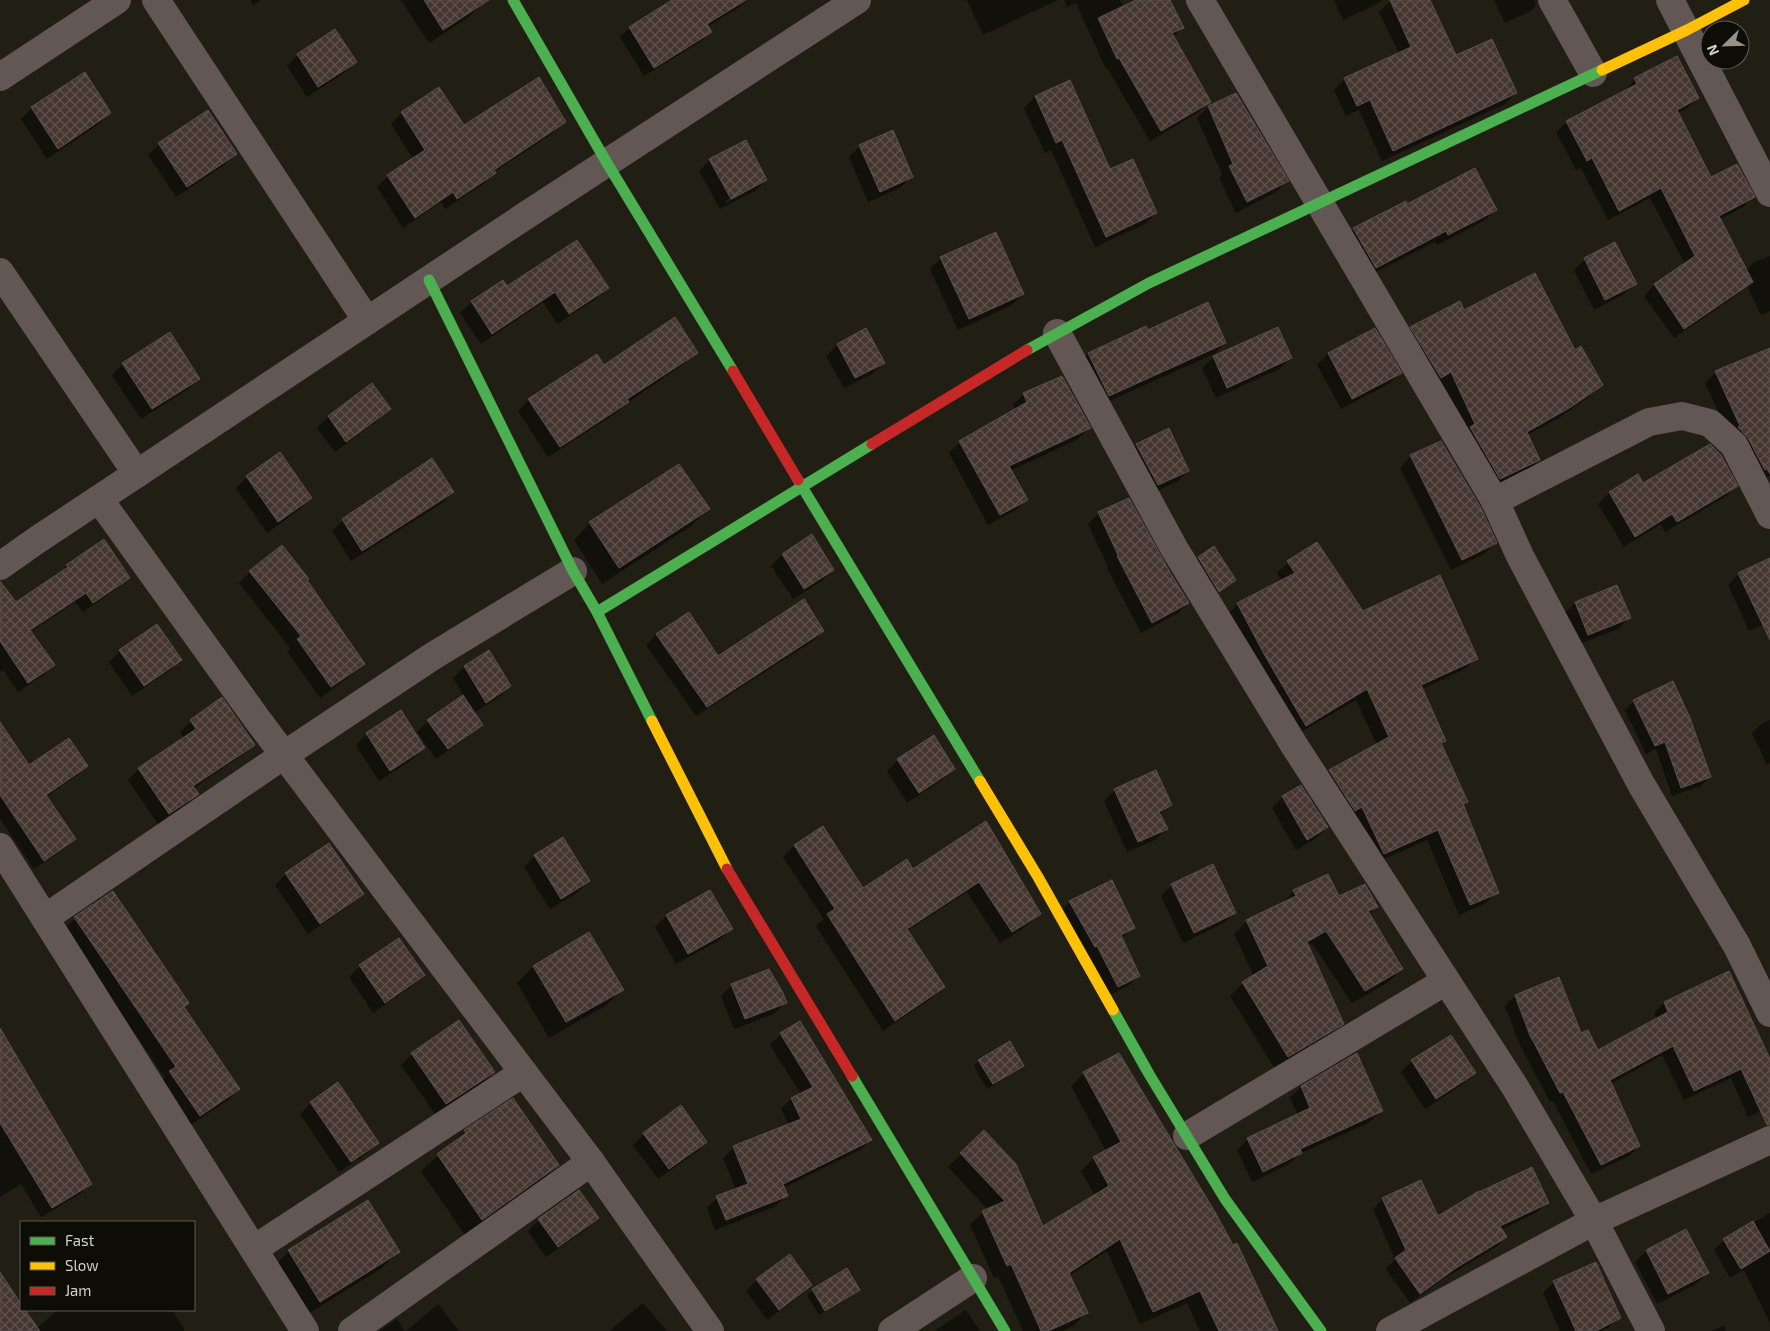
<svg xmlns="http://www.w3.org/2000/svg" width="1770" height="1331" font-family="'Exo 2',sans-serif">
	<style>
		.shadow { fill: #0007; fill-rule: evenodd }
		.building { fill: url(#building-cross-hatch); stroke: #57514c }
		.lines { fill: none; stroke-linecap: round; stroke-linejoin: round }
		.street { stroke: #625755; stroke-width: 28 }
		.fast { stroke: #4caf50; stroke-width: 11 }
		.slow { stroke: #ffc107; stroke-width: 11 }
		.jam { stroke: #c62828; stroke-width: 11 }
	</style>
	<defs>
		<pattern id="building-cross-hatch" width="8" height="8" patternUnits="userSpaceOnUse" patternTransform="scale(1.25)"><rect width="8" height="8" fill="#463631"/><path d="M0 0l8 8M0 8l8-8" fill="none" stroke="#60524d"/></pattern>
	</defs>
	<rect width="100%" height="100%" fill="#211e14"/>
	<g class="shadow">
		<path d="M250,0H261L253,5Z"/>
		<path d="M401,0H482L483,3L469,17L429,43Z"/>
		<path d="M674,0H747L741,6L707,27L710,32L700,42L644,76L620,37L630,28Z"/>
		<path d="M967,0H1058L983,35Z"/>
		<path d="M1064,0H1120L1123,7L1139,0H1169L1182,28L1173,37L1210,101L1199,112L1150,141L1107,68L1106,69L1076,3L1067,7Z"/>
		<path d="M1334,0H1382L1377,4L1343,20Z"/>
		<path d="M1392,0H1429L1455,57L1516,93L1505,104L1382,161L1359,110L1346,116L1334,90L1345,79L1399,54L1379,12Z"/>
		<path d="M1494,0H1534L1536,6L1531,11L1505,23Z"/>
		<path d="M298,55L355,62L344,73L307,97L287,66Z"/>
		<path d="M1635,79L1698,98L1687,108L1678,113L1711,179L1753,197L1743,207L1719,220L1746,271L1753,263L1770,256V311L1761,315L1747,286L1741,292L1674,338L1644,296L1654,285L1685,264L1650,198L1608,220L1581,168L1576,170L1556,132L1567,122L1625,91Z"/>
		<path d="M439,89L464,126L564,122L553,133L494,172L483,184L445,209L441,202L403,228L377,187L388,176L413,159L391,124L402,113Z"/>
		<path d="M1236,94L1287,181L1276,192L1236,213L1219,178L1222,174L1197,118L1208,107Z"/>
		<path d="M1035,97L1110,171L1156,213L1145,224L1095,247L1051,150L1045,153L1024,108Z"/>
		<path d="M32,108L110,113L99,124L47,159L21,119Z"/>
		<path d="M159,144L235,154L224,165L176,197L148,155Z"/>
		<path d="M860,146L911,177L900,188L868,202L849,157Z"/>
		<path d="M710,160L766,180L755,191L720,209L699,171ZM754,185V188L726,203L725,201Z"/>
		<path d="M1407,205L1495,210L1484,221L1437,245L1435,242L1364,278L1343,240L1354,229Z"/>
		<path d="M941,258L1023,294L1012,305L958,330L930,269Z"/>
		<path d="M1585,259L1635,283L1624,294L1594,310L1574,270Z"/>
		<path d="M502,282L506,288H607L596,299L557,324L543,302L481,344L460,313L471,302Z"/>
		<path d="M1464,311L1574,352L1601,385L1590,396L1559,418L1527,435L1539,460L1528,471L1489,489L1400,339L1411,328Z"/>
		<path d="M1146,328L1148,332L1225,343L1214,354L1098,406L1077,366L1088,354Z"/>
		<path d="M1277,329L1290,358L1279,369L1216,398L1202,368L1214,357Z"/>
		<path d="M1374,330L1400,373L1389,384L1341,409L1317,365L1328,354Z"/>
		<path d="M837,345L883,363L872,374L844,388L826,356Z"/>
		<path d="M696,352L685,363L627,403L616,413L548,457L518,411L529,400L604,366Z"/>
		<path d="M123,364L199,378L188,389L141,419L112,375Z"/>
		<path d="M1716,372L1770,400V475L1758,483L1730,437L1705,383Z"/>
		<path d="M372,385L389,409L378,420L335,452L317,428L328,417Z"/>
		<path d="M1024,394L1089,428L1078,439L1010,471L1026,499L1016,510L988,525L949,453L960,442L1015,410L1013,405Z"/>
		<path d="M1169,430L1188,471L1177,482L1146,495L1125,456L1136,445Z"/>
		<path d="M280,454L311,498L300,509L267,533L236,488L247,477Z"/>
		<path d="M1411,456L1495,543L1484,554L1451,570L1400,468Z"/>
		<path d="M1637,476L1643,485L1736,486L1725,497L1665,532L1661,524L1624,547L1598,504L1609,493Z"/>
		<path d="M453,492L442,503L351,561L332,531L343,520Z"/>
		<path d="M708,509L691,526L602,584L574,540L590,523Z"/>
		<path d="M1099,513L1170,575L1188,603L1177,614L1141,633L1107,568L1108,567L1088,524Z"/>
		<path d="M812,535L833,570L822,581L793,599L771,566L782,555Z"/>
		<path d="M1214,548L1235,580L1213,596L1193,563Z"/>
		<path d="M1770,560V621L1749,631L1728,585L1739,574Z"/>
		<path d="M1288,562L1362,612L1476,658L1465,669L1422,689L1444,741L1441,745L1467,802L1462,806L1497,892L1486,903L1459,915L1427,840L1373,864L1319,782L1330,771L1377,745L1356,700L1294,736L1227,615L1238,604L1282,581L1277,573Z"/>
		<path d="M67,566L128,577L119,587L83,612L75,602L30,632L53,665L43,675L18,692L3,670L0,672V597L16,604L57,575Z"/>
		<path d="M250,572L364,664L353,674L320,698L287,651L290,648L239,583Z"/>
		<path d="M1617,586L1629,618L1618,629L1577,645L1564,614L1575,603Z"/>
		<path d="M157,626L180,660L169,671L132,696L109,662L120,651Z"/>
		<path d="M823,631L813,641L696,716L646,645L656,634L717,658Z"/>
		<path d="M489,652L510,686L499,697L474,713L481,724L470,735L436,759L417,732L428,721L464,696L453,678L464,667Z"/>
		<path d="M1634,701L1710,777L1701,786L1672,796L1656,749L1646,754L1625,710Z"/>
		<path d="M1770,720V763L1767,765L1752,733L1763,723Z"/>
		<path d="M191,721L253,744L242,755L193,789L197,794L186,805L158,824L128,780L139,769L184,738L180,732Z"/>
		<path d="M367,734L424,748L413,759L379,781L356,745Z"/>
		<path d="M0,746L29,767L86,766L77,775L46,797L74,839L65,848L34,869L0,819Z"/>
		<path d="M898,760L953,769L942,780L907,803L887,771Z"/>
		<path d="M1115,790L1170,804L1159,815L1166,829L1155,840L1127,852L1104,801Z"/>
		<path d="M1283,797L1327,827L1316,838L1296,850L1272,808Z"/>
		<path d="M985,822L1039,913L1028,925L1000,943L967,892L907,931L943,987L932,998L883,1031L816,926L824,919L783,857L794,846L823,828L863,890L913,870Z"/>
		<path d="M535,856L589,881L578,892L550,909L524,867Z"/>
		<path d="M1212,866L1235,912L1224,923L1183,943L1161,896L1172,885Z"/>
		<path d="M286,874L362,893L351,904L308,934L275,885Z"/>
		<path d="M1294,891L1339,898L1376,907L1368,915L1402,969L1389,982L1352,1003L1312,943L1307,946L1342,1024L1329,1037L1275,1069L1230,996L1243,983L1254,976L1234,934L1247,921L1281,904Z"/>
		<path d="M709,892L731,929L720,940L676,964L655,927L666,916Z"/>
		<path d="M1070,902L1133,928L1121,939L1138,976L1128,986L1107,996L1060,912Z"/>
		<path d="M75,918L183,1008L239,1089L228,1100L189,1126L159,1083L165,1078L64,929Z"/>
		<path d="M588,934L622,990L605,1006L549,1038L517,983L533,967Z"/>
		<path d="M399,939L423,975L412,986L373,1013L349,977L360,966Z"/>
		<path d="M1559,979L1581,1035L1597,1051L1657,1019L1654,1013L1664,1003L1767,1055L1770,1054V1107L1748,1117L1731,1078L1684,1100L1662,1055L1611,1084L1639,1146L1629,1156L1591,1174L1553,1101L1550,1102L1520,1045L1505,1006L1515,996ZM1515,1000H1518L1534,1040L1531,1041Z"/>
		<path d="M732,985L785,1003L774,1014L734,1029L721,996Z"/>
		<path d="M781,1034L870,1140L860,1150L783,1188L786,1195L776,1206L715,1230L707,1208L717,1198L736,1190L723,1158L734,1147L789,1125L781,1109L791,1099L801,1094L770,1045Z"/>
		<path d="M0,1039L91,1183L80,1194L41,1217L21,1184L0,1197Z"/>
		<path d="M412,1054L494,1072L483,1083L435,1114L401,1065Z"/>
		<path d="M1356,1055L1381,1111L1370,1122L1299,1154L1289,1164L1252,1182L1237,1150L1248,1139L1298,1115L1290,1098L1301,1087Z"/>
		<path d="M979,1061L1022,1066L1017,1071L987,1089L974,1066Z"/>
		<path d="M1412,1061L1474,1073L1463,1084L1425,1109L1401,1072Z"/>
		<path d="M1084,1073L1276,1331H1200L1187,1303L1140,1324L1107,1251L1069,1276L1086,1313L1073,1326L1062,1331H1023L998,1276L994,1278L970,1225L983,1212L988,1210L948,1167L984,1132L1043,1228L1095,1196L1081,1171L1094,1158L1106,1151L1071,1086Z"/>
		<path d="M311,1103L377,1143L366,1154L339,1172L300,1114Z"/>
		<path d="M465,1131L558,1165L541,1182L465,1235L421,1171Z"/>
		<path d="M644,1134L706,1142L695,1153L658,1179L633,1145Z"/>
		<path d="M1383,1199L1437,1218L1547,1202L1537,1212L1501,1230L1506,1237L1496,1247L1445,1278L1410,1303L1386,1269L1395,1259L1373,1209Z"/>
		<path d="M368,1202L398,1252L382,1268L303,1317L272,1268L289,1251Z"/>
		<path d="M1770,1213V1323L1744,1270L1730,1278L1714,1250L1724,1240Z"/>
		<path d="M597,1218L586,1229L546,1257L528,1231L539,1220Z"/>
		<path d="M1686,1231L1708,1273L1696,1284L1657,1304L1635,1262L1646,1251Z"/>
		<path d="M846,1270L858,1289L853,1295L819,1315L807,1295L813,1290Z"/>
		<path d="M1,1276L21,1306V1310H24L37,1328L58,1310H172L185,1331H0Z"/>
		<path d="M757,1280L811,1285L800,1296L767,1320L746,1291Z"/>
		<path d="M1554,1282L1619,1317L1608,1328L1601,1331H1560L1543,1293Z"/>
		<path d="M643,1303L667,1331H610L614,1327Z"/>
		<path d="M438,1304L459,1331H406Z"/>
		<path d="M966,1310L980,1331H935L937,1329Z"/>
		<path d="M397,1319L405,1331H380Z"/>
		<path d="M1724,1326L1726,1331H1710Z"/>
	</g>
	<g class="building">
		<path d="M424,0H489L443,30Z"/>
		<path d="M672,0H746L707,24L712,32L654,68L629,27Z"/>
		<path d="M1136,0H1170L1184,28L1172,33L1211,102L1161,131L1119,58L1117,59L1098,18Z"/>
		<path d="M1390,0H1430L1456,55L1492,39L1517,93L1393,151L1370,100L1357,106L1344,78L1411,47Z"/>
		<path d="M335,29L357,62L318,87L297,54Z"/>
		<path d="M1677,56L1699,98L1677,110L1711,177L1737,164L1755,197L1719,216L1753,282L1684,329L1654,284L1695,256L1661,188L1619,211L1592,158L1587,161L1566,121L1637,84L1634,78Z"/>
		<path d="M85,72L111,113L58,149L31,107Z"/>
		<path d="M539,77L566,122L494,170L496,173L457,199L453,192L415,218L387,175L425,150L401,112L439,87L464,125Z"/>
		<path d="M1070,80L1110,169L1133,159L1157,213L1106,237L1062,140L1056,143L1035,96Z"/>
		<path d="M1236,93L1289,181L1247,202L1229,166L1233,164L1208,106Z"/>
		<path d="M208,110L237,154L187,187L158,143Z"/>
		<path d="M893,130L913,177L880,192L859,145Z"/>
		<path d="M746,140L767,180L731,199L709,159Z"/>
		<path d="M1475,168L1497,210L1448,235L1446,231L1376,268L1353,228L1406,201L1407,204Z"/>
		<path d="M996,232L1024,294L969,319L940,257Z"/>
		<path d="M577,240L609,288L569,314L555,292L492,334L471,301L503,280L507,286Z"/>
		<path d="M1615,242L1637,284L1605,300L1584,258Z"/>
		<path d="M1535,273L1575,350L1581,346L1603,385L1571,407L1527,432L1540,460L1500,479L1470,427L1475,424L1451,372L1441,378L1410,327L1460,301L1464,310Z"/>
		<path d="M1208,302L1226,343L1109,396L1088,353L1146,326L1148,330Z"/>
		<path d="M675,317L698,353L627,399L629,402L560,447L528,399L597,354L604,365Z"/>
		<path d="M1278,327L1292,358L1227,388L1213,356Z"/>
		<path d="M866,328L885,363L855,378L837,344Z"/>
		<path d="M1375,328L1402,373L1352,399L1328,353Z"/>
		<path d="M170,332L200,379L152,409L122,363Z"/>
		<path d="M1770,348V474L1767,469L1765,470L1748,438L1738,427L1740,426L1715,371Z"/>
		<path d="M1062,376L1091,428L1009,466L1028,500L1000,515L959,441L1027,402L1023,393Z"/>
		<path d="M372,383L391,409L346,442L328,416Z"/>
		<path d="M1169,428L1189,471L1158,485L1136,444Z"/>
		<path d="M1441,441L1481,508L1497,543L1462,560L1410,455Z"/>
		<path d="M1710,444L1721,455L1738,486L1677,522L1672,514L1635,537L1609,492L1638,474L1643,483Z"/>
		<path d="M280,452L312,498L278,522L246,476Z"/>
		<path d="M432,458L454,492L362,551L342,519Z"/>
		<path d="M679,464L710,509L619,568L589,522Z"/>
		<path d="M1129,498L1171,574L1189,603L1152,623L1117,556L1118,555L1098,512Z"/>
		<path d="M812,534L834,570L804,589L782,554Z"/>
		<path d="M104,539L130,578L93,603L86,593L30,630L55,665L28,683L0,641V581L16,602L68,567L66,565Z"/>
		<path d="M1317,542L1363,611L1440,575L1478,659L1421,685L1446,741L1441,743L1468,802L1463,804L1499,893L1470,905L1438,830L1384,854L1362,807L1355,811L1329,770L1389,737L1367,689L1306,726L1264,654L1237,603L1295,573L1287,561Z"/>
		<path d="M282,545L309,579L307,580L365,664L331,687L297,639L301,636L249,571Z"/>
		<path d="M1214,546L1236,580L1219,592L1198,557Z"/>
		<path d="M1770,558V640L1738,573Z"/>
		<path d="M1617,585L1631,618L1588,635L1575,602Z"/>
		<path d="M804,599L824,631L707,707L656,634L689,612L718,656Z"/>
		<path d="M157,624L182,660L144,686L119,650Z"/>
		<path d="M489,650L511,686L486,703L464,666Z"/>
		<path d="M1673,681L1690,718L1711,777L1681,788L1665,742L1655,746L1633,700Z"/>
		<path d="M463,695L483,725L448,749L427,720Z"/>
		<path d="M222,697L255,745L193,786L199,794L169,814L138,768L196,729L190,720Z"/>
		<path d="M401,710L425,748L390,771L366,733Z"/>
		<path d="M0,722L29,765L69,738L88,766L46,795L76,839L44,861L0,795Z"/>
		<path d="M934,735L955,769L919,793L897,759Z"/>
		<path d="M1156,770L1172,805L1159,812L1168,829L1138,842L1114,789Z"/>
		<path d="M1301,785L1328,827L1307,840L1282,796Z"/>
		<path d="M986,821L1041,914L1012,932L979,882L907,929L945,987L895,1021L827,914L835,909L794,845L823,826L863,888L907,859L913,869Z"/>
		<path d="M563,837L590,881L561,899L534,855Z"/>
		<path d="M329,843L364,894L320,924L285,873Z"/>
		<path d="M1213,864L1236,913L1194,933L1171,884Z"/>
		<path d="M1328,874L1339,896L1365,884L1378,907L1368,911L1403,969L1365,991L1326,931L1307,942L1344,1024L1288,1057L1242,982L1268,966L1246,920L1296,896L1293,890Z"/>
		<path d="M1112,880L1135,928L1121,935L1140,976L1118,987L1097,946L1095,947L1069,901Z"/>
		<path d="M710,890L733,929L688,954L666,915Z"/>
		<path d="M113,891L189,1003L184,1007L240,1089L200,1116L169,1071L176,1067L74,917Z"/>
		<path d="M589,932L624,990L566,1022L533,966Z"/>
		<path d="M399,938L425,975L385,1003L359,965Z"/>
		<path d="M769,969L783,993L787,1003L745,1019L731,984Z"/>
		<path d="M1729,971L1770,1059V1125H1767L1741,1069L1694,1091L1673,1046L1610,1080L1640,1146L1601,1165L1563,1092L1560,1093L1530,1035L1515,995L1559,977L1581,1033L1588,1030L1598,1050L1668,1012L1664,1002Z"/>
		<path d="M459,1020L495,1072L446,1104L411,1053Z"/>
		<path d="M800,1021L872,1140L783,1184L788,1196L726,1220L716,1196L748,1184L733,1146L801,1119L791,1098L813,1087L780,1033Z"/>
		<path d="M0,1028L92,1184L52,1208L0,1123Z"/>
		<path d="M1451,1035L1476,1073L1436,1099L1411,1060Z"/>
		<path d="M1010,1041L1024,1066L993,1084L978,1060Z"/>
		<path d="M1119,1053L1215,1212L1233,1245L1237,1243L1278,1331H1219L1200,1291L1153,1312L1120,1239L1069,1273L1088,1313L1048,1331H1041L1011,1264L1007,1266L982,1211L1005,1201L960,1153L984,1130L1016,1164L1043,1226L1109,1186L1093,1157L1121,1142L1083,1072Z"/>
		<path d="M1357,1053L1383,1111L1300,1149L1302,1153L1263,1172L1247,1138L1310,1108L1301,1086Z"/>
		<path d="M338,1082L379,1143L351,1162L310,1102Z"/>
		<path d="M513,1098L559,1165L482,1220L437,1154L466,1133L464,1130Z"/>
		<path d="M681,1105L707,1142L669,1169L643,1133Z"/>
		<path d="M1532,1167L1549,1203L1500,1226L1507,1237L1456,1268L1420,1294L1395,1258L1406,1250L1382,1198L1421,1180L1438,1216L1479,1191V1192Z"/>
		<path d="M579,1190L599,1218L558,1247L538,1219Z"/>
		<path d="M368,1200L400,1252L320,1302L288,1250Z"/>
		<path d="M1753,1221L1770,1251L1741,1269L1723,1239Z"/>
		<path d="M1686,1229L1709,1273L1668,1294L1646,1250Z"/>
		<path d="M790,1254L812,1285L779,1310L756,1279Z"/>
		<path d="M1596,1262L1621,1318L1596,1331H1576L1553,1281Z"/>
		<path d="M847,1268L860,1290L825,1311L812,1289Z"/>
		<path d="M0,1272L21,1304V1310H25L40,1331H0Z"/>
	</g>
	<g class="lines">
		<g class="street">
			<path d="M156,0L367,321"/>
			<path d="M1200,0L1495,501L1520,556L1641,784L1737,946L1770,1013"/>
			<path d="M1552,0L1593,73"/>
			<path d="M1670,0L1770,193"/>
			<path d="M0,77L117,0"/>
			<path d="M0,272L137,474"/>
			<path d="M1057,333L1174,548L1294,745L1515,1087L1594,1221L1651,1331"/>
			<path d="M99,499L257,719L591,1162L710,1331"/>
			<path d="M1495,501L1649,422L1682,416L1710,423L1734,445L1770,515"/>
			<path d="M0,566L37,540L525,216L857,0"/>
			<path d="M0,847L305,1331"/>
			<path d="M45,918L284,755L433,656L573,571"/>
			<path d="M1187,1136L1446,981"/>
			<path d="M254,1249L523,1073"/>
			<path d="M352,1331L591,1162"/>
			<path d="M892,1331L973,1278"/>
			<path d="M1390,1331L1594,1221L1770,1140"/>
		</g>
		<g class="fast">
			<path d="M513,0L607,163L733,371"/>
			<path d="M429,280L573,571L597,612L652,721"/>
			<path d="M1027,350L1149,283L1602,70"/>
			<path d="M798,480L980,781"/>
			<path d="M597,612L872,444"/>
			<path d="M1113,1010L1149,1074L1225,1199L1321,1331"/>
			<path d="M852,1076L1005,1331"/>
		</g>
		<g class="slow">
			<path d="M1602,70L1687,30L1744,0"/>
			<path d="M652,721L727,869"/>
			<path d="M980,781L1038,877L1113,1010"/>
		</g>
		<g class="jam">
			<path d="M733,371L798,480"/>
			<path d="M872,444L1027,350"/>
			<path d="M727,869L852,1076"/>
		</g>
	</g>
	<rect x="20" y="1221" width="175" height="90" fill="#0d0c05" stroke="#5d5b52"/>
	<rect x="30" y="1237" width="25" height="8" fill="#4caf50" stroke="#5d5b52"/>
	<text x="65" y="1246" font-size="15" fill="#d4d2c6">Fast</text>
	<rect x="30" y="1262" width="25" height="8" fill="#ffc107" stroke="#5d5b52"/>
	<text x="65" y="1271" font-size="15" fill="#d4d2c6">Slow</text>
	<rect x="30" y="1287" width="25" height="8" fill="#c62828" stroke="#5d5b52"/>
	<text x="65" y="1296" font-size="15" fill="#d4d2c6">Jam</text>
	<g transform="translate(1725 45) rotate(247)"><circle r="24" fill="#0d0c05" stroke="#5d5b52"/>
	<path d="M0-4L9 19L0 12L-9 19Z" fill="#959388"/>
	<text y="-8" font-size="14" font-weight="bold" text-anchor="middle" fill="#d4d2c6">N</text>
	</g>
</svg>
